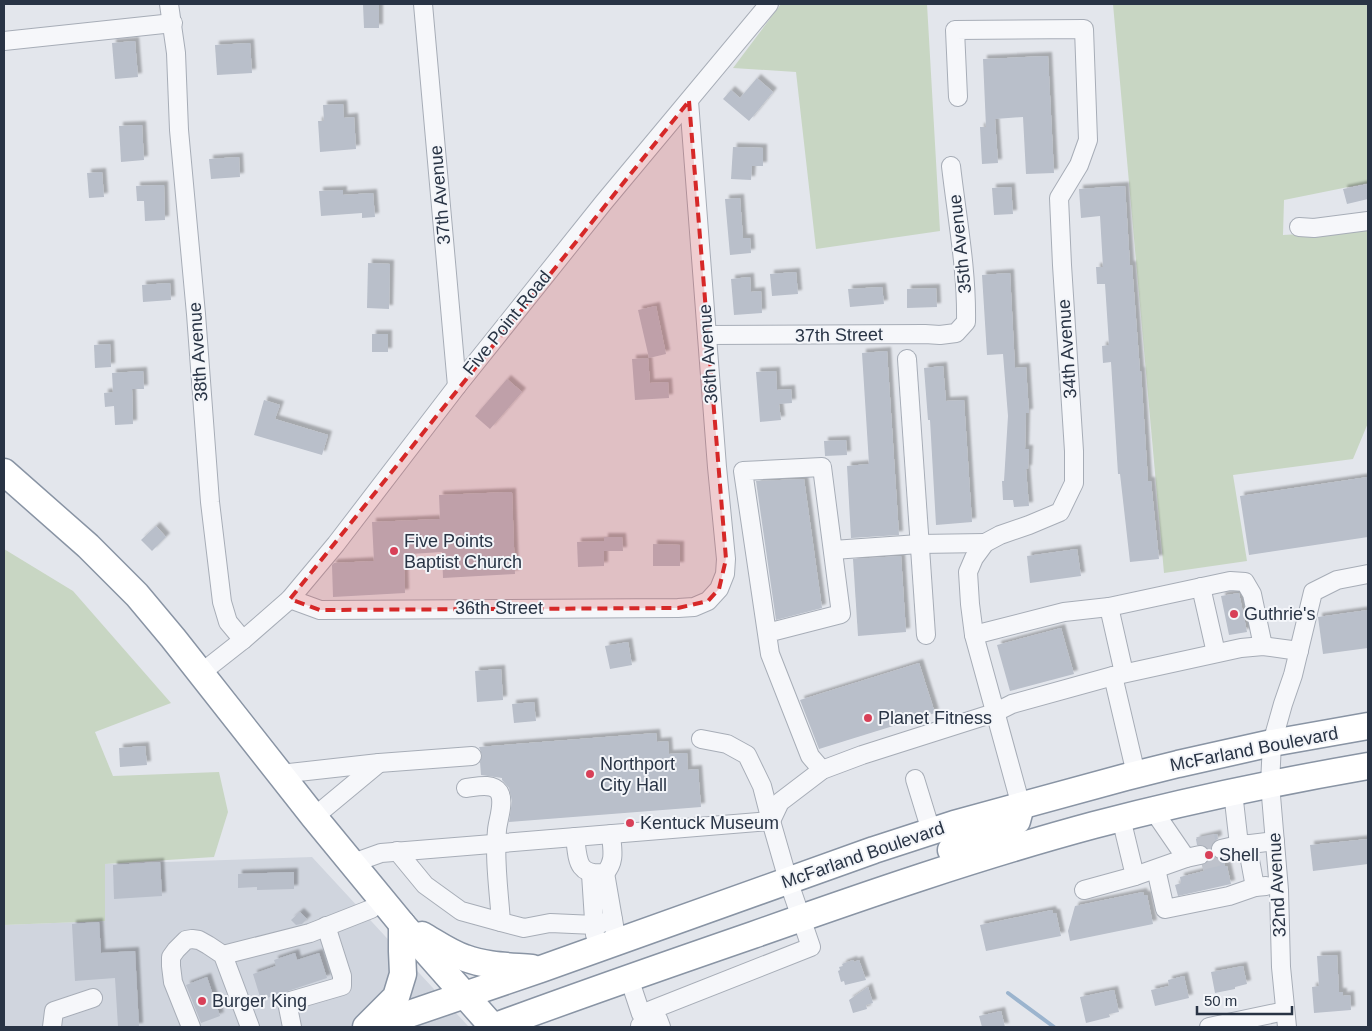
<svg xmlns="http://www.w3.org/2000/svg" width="1372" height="1031" font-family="Helvetica,sans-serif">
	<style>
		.built { fill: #d0d5de }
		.green { fill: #c8d6c3 }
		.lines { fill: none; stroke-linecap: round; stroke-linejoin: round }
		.stream { stroke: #9bb4ce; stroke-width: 4 }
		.building { fill: #b9bfca; filter: url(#shadow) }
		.minor-tunnel { stroke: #bec2cb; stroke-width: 18; stroke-dasharray: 18 9; stroke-linecap: butt }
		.minor-casing { stroke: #a7adb7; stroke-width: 20 }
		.highway-casing { stroke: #8994a4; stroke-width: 29 }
		.minor { stroke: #f6f7fa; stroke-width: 18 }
		.highway { stroke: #fff; stroke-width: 26 }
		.marked { fill: #d62828; fill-opacity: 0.2; stroke: #d62828; stroke-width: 4; stroke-dasharray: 10 6; stroke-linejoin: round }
		.poi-dot { fill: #d84058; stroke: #f3f5f9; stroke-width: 2 }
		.labels { text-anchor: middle; stroke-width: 4; stroke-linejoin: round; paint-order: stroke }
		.street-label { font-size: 18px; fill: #293445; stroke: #f3f5f9 }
		.poi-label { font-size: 18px; fill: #293445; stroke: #f3f5f9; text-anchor: start }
	</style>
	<defs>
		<filter id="shadow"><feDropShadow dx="4" dy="-4" stdDeviation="1" flood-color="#0004"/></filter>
	</defs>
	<rect width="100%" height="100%" fill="#e3e6ec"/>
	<path class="built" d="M312,857L469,1027H4V925L105,921V864Z"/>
	<g class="green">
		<path d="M781,4H927L940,231L816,249L796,72L733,68Z"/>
		<path d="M1113,4H1368V183L1284,200L1283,235L1368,230V423L1353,459L1233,475L1247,561L1164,573Z"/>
		<path d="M4,549L73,591L171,703L95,732L113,776L219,772L228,812L214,857L105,864V921L4,925Z"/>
	</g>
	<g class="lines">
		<path class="stream" d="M1008,993L1054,1027"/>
	</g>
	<g class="building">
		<path d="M363,4H379V28H364Z"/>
		<path d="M135,41L138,77L115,79L112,43Z"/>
		<path d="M250,43L252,73L217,75L215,45Z"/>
		<path d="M1048,56L1054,173L1026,174L1023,117L995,119L998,163L982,164L980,127H986L983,59Z"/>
		<path d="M757,78L773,92L749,121L723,99L731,90L740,98Z"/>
		<path d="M343,104L344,118L354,117L356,149L320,152L318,121H324L323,105Z"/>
		<path d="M142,125L144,160L121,162L119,126Z"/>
		<path d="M733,147L763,148V166H752L751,180L731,179Z"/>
		<path d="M239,157L240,177L211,179L209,159Z"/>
		<path d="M102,172L104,197L89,198L87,173Z"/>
		<path d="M1368,184V199L1347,204L1343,189Z"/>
		<path d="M164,185L165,220L145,221L144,201H137L136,186Z"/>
		<path d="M1125,186L1130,265H1132L1140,371H1141L1148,481H1151L1159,559L1130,562L1120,474H1118L1111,362L1103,363L1102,346L1109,345L1105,284H1097L1096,267H1103L1100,216L1081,218L1079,189Z"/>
		<path d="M1011,187L1013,214L994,215L992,188Z"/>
		<path d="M343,190V195L373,193L375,217L362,218V213L321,216L319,191Z"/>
		<path d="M740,198L743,238H750L751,253L730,255L725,199Z"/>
		<path d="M368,263L390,264L389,309L367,308Z"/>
		<path d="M796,272L798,294L772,296L770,274Z"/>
		<path d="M1010,273L1015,368L1026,367L1029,413H1026L1025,449H1029L1028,469H1026L1029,506L1014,507L1013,500H1003L1002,481H1004L1008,416L1003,354L987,355L982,275Z"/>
		<path d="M750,277L751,292L761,291L762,313L734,315L731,279Z"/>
		<path d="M170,283L171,300L143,302L142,285Z"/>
		<path d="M882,287L884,304L850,307L848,289Z"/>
		<path d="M936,288L937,307L907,308V289Z"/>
		<path d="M656,306L666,354L649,358L638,310Z"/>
		<rect x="372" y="334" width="16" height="18"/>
		<path d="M110,344L111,367L95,368L94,345Z"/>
		<path d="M887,351L899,535L851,538L847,466L869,464L862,353Z"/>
		<path d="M648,358L650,383L668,382L669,398L635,400L632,359Z"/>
		<path d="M943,366L946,401L964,400L972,522L936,525L930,420H928L924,368Z"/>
		<path d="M143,371L144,389H132L133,424L115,425L114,406L105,407L104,393L113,392L112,373Z"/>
		<path d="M776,371L777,390L791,389L792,403L779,404L781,420L760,422L756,372Z"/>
		<path d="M507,379L522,392L490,429L475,416Z"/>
		<path d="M264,400L280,405L275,419L328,435L322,455L254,435Z"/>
		<path d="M846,440L847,455L825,456L824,441Z"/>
		<path d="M1368,477V537L1249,555L1240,496Z"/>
		<path d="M804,479L822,608L776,620L756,481Z"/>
		<path d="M512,492L515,574L443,578L442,552L410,554L411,562H404L405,593L333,597L332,565L334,563L374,561L372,522L440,519L439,495Z"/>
		<path d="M156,526L166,537L152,551L141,540Z"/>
		<path d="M604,537H622L623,551H604V566L578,567L577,542L604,541Z"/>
		<path d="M653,544L680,545V566H653Z"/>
		<path d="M1077,549L1081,576L1030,583L1027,556Z"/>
		<path d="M901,556L906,632L858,636L853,559Z"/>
		<path d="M1239,593L1247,632L1229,635L1221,596Z"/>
		<path d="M1368,610V648L1323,654L1318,617Z"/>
		<path d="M1061,628L1074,674L1010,691L997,645Z"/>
		<path d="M628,642L632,665L610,669L605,646Z"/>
		<path d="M919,663L935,713L819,749L800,700Z"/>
		<path d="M501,669L503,700L477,702L475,671Z"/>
		<path d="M534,702L536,721L514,723L512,704Z"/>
		<path d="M656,733L657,742L668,741L669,754L687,753L688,770L698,769L701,807L509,822L512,801L509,788L502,780V778L481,775L480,762L482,755L479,747Z"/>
		<path d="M145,746L147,765L120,767L119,748Z"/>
		<path d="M1217,834L1218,839L1214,841L1211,845V852L1214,857L1217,859H1223L1225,866H1227L1231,884L1178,896L1175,885L1181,883L1180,877L1204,871L1202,865L1207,863L1210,858V852L1208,848L1204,845H1197L1196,839Z"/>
		<path d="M1368,839V864L1313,871L1310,845Z"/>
		<path d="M160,862L162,896L114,899L113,865Z"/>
		<path d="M294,872V889L257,890V887L238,888V874Z"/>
		<path d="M1143,892L1144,895H1147L1153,924L1070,941L1068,931L1075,906Z"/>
		<path d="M1052,910L1053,913H1056L1061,936L986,951L980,925Z"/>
		<path d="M300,912L307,919L302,924L296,925L291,920Z"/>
		<path d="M99,922L101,953L135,951L139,1027H118L115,978L75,981L72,924Z"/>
		<path d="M295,953L297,960L319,953L327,978L261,1000L253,974L276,966L274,960Z"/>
		<path d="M1337,955L1339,992H1343V996L1350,995L1351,1010L1314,1013L1312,987L1319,986L1317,956Z"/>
		<path d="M853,960L854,962L859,960L866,980L845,985L844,981L841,982L838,971L840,970L839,967L843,966L842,964Z"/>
		<path d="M1243,966L1247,984L1235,987V989L1215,993L1211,972Z"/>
		<path d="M1184,976L1189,998L1155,1006L1151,990L1169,986L1168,980Z"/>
		<path d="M207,977L220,1016L201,1023L186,985Z"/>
		<path d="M868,987L873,1003L866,1005L867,1009L853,1013L849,1000Z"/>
		<path d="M1114,990L1119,1012L1109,1014L1110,1017L1086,1023L1080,997Z"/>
		<path d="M1001,1011L1005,1027H982L979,1016Z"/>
	</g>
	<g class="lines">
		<g class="minor-tunnel">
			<path d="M1198,846L1219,842"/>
			<path d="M1201,861L1222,856"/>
		</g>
		<g class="minor-casing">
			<g id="minor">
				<path d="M169,4L176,53L179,130L196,314L210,502L222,602L228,622L243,640L201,673"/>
				<path d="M423,4L457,386"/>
				<path d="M4,41L173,23"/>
				<path d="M958,97L955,30L1084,29L1088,140L1079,165L1059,198L1062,265L1074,451V483L1060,512L1029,525L1000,535L985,543L974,558L968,572L970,604L974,635L1021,806"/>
				<path d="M1299,227L1314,228L1368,221"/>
				<path d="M707,335L925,334L940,335L956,333L966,322C967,270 957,218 951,166"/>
				<path d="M907,359L926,635"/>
				<path d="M833,550L919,544L985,543"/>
				<path d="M1201,587L1216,653"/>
				<path d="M290,599L320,610L678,608L694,607L708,601L719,589L725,574L726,559L717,467L689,101"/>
				<path d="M1109,607L1124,673"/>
				<path d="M767,633L841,614L822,467L743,471L770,654L810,756L822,770"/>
				<path d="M974,635L1064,612L1109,607L1230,581L1245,582L1252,594L1263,646"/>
				<path d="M243,640L290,599L336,544L457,386L604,202L769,4"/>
				<path d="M1113,676L1136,774"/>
				<path d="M280,774L379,763L472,756"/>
				<path d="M915,779L931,831"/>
				<path d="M466,788C476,787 492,782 499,792C505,802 498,819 497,830C494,859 499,892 501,922L524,928L550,923L595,925L613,920"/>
				<path d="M1233,792L1239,845"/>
				<path d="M1153,810L1186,858L1200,855"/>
				<path d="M314,817L379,763"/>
				<path d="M1121,818L1135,876"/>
				<path d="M575,837C578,859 576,876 605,873C616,861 612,849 611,834"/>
				<path d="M1247,844L1255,887L1266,886"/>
				<path d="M1221,849L1234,846L1275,841"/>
				<path d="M397,851L425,885L461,911L501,922"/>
				<path d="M353,863L381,853L771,821L780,802L822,770L862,755L994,713L1012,704L1113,676L1241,648L1263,646L1299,651"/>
				<path d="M1156,869L1165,909L1229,896L1255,887"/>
				<path d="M605,873L615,931"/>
				<path d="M591,874L595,935"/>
				<path d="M1084,890L1135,876L1186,858"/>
				<path d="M223,955L310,933L371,909L382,899"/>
				<path d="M629,978L641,1014L811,947L788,880L771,821L762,786L747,755L727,744L701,739"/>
				<path d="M52,1027L54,1011L93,998"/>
				<path d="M191,1027L173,982L171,966V957L176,950L186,940L192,939L199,940L208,945L223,955L250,1027"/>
				<path d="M292,1027L287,1002L342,986V976L326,926"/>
				<path d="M640,1027V1026L658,1019L661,1027"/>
				<path d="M1209,1027L1285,1011"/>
				<path d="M1287,1027L1281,967L1279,890L1270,784L1272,743L1283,704L1293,675L1313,592L1337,580L1368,574"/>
			</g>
		</g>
		<g class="highway-casing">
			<g id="highway">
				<path d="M4,472L88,546L137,595L173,638L314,817L402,924L493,1027"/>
				<path d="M951,850L1000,832L1017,821L1021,806"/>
				<path d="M422,935C436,943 450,953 465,958C486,966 509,966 532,968"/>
				<path d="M366,1027L396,997L403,974L402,951V924"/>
				<path d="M371,1027L541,969L874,850L954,824L1126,777L1178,764L1272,743L1368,726"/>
				<path d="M493,1027C580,995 666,965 753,935C866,895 979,856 1094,825C1185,801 1276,782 1368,766"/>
			</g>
		</g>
		<use href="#minor" class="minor"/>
		<use href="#highway" class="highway"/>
	</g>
	<path class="marked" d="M689,101L726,559L719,589L708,601L678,608L320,610L290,599Z"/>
	<g class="poi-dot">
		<circle cx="394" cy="551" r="5"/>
		<circle cx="1234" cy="614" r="5"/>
		<circle cx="868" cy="718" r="5"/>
		<circle cx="590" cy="774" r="5"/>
		<circle cx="630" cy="823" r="5"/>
		<circle cx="1209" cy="855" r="5"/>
		<circle cx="202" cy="1001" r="5"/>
	</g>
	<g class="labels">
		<g class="street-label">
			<text transform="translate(440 195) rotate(-95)" y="6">37th Avenue</text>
			<text transform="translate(960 244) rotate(-96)" y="6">35th Avenue</text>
			<text transform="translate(507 323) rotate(-51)" y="6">Five Point Road</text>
			<text transform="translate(839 335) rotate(-1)" y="6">37th Street</text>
			<text transform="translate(1067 349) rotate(-94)" y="6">34th Avenue</text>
			<text transform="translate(198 352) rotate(-94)" y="6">38th Avenue</text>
			<text transform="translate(708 354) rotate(-94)" y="6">36th Avenue</text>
			<text x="499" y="614">36th Street</text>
			<text transform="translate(1254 749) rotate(-11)" y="6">McFarland Boulevard</text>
			<text transform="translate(863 855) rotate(-19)" y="6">McFarland Boulevard</text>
			<text transform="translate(1277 885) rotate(-93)" y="6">32nd Avenue</text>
		</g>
		<g class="poi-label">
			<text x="404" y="547">Five Points<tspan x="404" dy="21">Baptist Church</tspan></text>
			<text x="1244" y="620">Guthrie's</text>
			<text x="878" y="724">Planet Fitness</text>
			<text x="600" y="770">Northport<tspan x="600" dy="21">City Hall</tspan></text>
			<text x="640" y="829">Kentuck Museum</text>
			<text x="1219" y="861">Shell</text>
			<text x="212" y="1007">Burger King</text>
		</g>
	</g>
	<rect width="1372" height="1031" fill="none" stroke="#293445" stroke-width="10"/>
	<path d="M1197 1006v8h95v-8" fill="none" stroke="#293445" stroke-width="2.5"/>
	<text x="1204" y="1006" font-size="15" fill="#293445" stroke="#f3f5f9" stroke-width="4" paint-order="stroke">50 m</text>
</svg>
